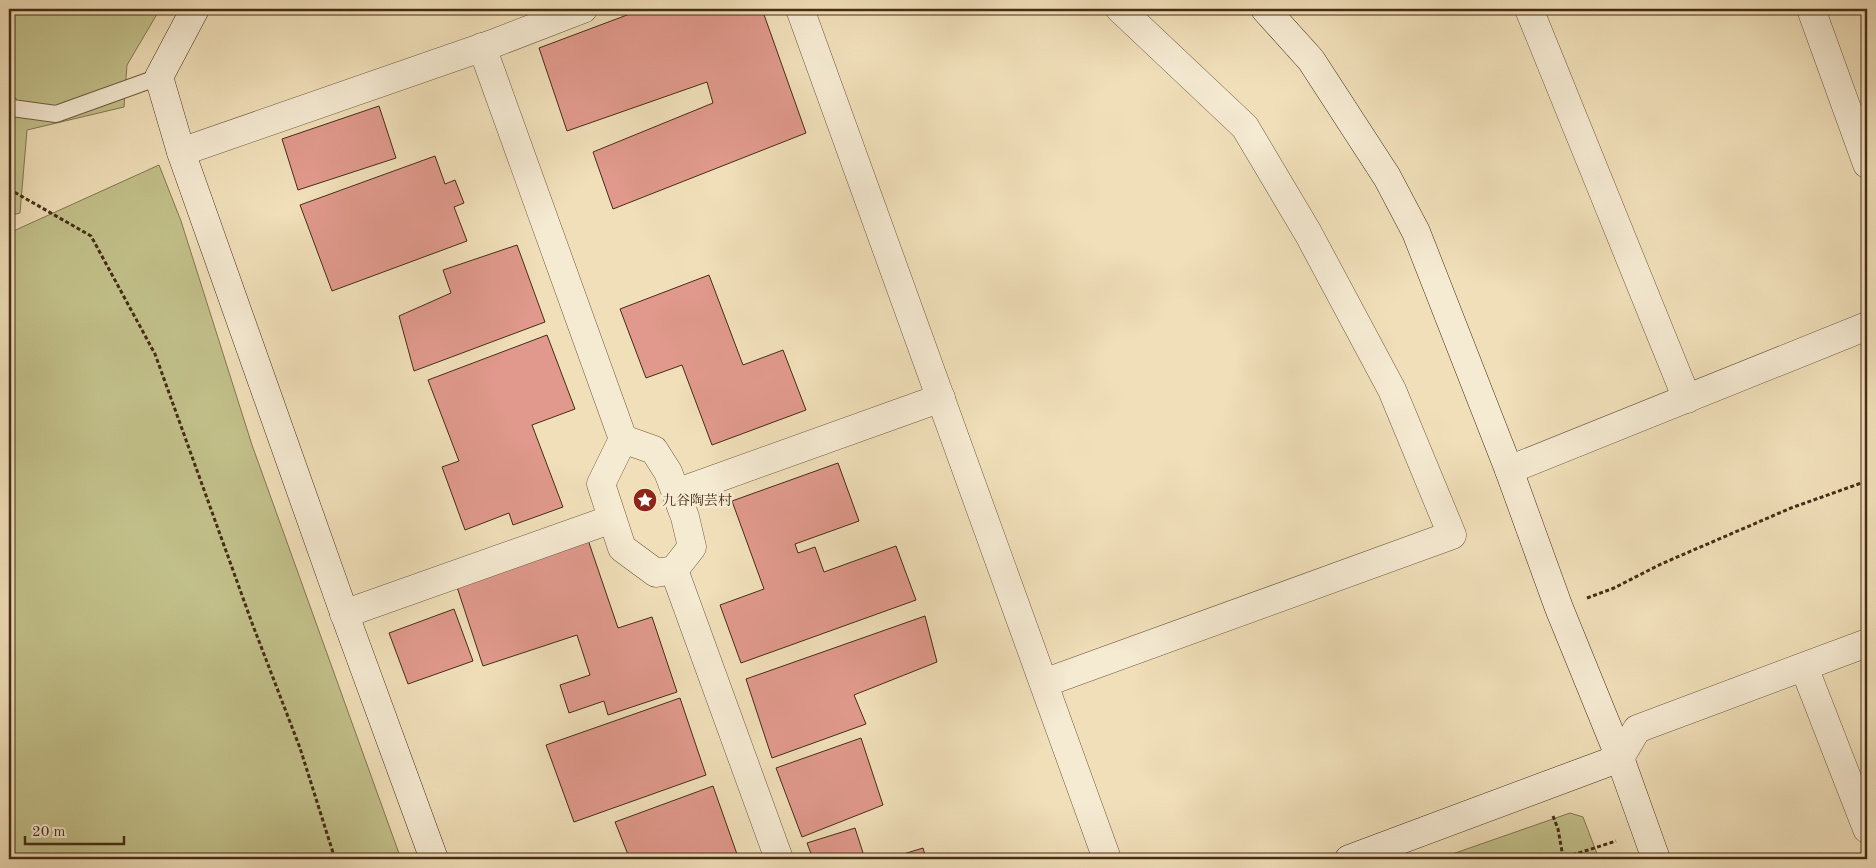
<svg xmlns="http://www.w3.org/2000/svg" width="1876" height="868" font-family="'Old Standard TT','Noto Serif JP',serif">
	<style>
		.green { fill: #c2c08a; stroke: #847650 }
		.building { fill: #e0998c; stroke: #462c16 }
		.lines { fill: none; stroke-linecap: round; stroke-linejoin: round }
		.lane-casing { stroke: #70593f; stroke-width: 18 }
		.street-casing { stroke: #70593f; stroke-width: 29 }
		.secondary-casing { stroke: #462c16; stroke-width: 29 }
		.path { stroke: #462c16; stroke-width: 3; stroke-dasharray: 4 2.5; stroke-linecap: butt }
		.lane { stroke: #f5ead2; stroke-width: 16 }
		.street { stroke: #f5ead2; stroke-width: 28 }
		.secondary { stroke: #f5ead2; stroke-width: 28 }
		.labels { text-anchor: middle; stroke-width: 5; stroke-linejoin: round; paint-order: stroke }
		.poi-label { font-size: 14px; fill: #462c16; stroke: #f5ead2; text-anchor: start }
	</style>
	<rect width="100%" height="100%" fill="#f0dfb9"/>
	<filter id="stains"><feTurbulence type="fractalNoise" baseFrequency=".004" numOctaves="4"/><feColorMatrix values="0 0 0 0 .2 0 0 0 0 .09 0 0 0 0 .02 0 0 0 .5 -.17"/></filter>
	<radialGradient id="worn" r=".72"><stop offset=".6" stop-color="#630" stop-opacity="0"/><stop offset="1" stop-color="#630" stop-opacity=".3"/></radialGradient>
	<g class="green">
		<path d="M9,9H160L127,65L124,107L27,130L20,213L9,216Z"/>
		<path d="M159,165L181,221L252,445L401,859H9V233Z"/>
		<path d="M1570,813L1583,817L1599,859H1438Z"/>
	</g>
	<g class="building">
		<path d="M643,9H762L806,133L613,209L593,152L713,103L707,82L567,131L539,48Z"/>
		<path d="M379,106L396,158L298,190L282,139Z"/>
		<path d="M435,156L445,184L455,180L464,203L454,207L467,241L332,291L300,205Z"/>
		<path d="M517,245L545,322L414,371L399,316L451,293L443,270Z"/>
		<path d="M709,275L743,365L783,350L806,410L712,445L682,365L646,378L620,309Z"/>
		<path d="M547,335L575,409L532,425L563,507L513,525L509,513L465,530L442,467L459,461L428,380Z"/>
		<path d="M838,463L859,521L795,544L798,553L815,547L824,572L896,546L916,600L741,663L720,605L764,589L732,501Z"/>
		<path d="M587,537L618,628L652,617L677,692L608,715L604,701L569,713L560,685L590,675L577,635L483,666L455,581Z"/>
		<path d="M454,609L473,661L408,684L389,633Z"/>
		<path d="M925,616L937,662L854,695L866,724L772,758L746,679Z"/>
		<path d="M680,698L706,775L574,822L546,745Z"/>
		<path d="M861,738L883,805L802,837L776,768Z"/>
		<path d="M713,786L738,857L732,859H623L629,857L615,822Z"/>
		<path d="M855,828L865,859H813L807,843Z"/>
		<path d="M923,848L926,859H887Z"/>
	</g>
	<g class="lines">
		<g class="lane-casing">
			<path id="lane" d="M9,104L12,108L56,114L159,77"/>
		</g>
		<g class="street-casing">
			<g id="street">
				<path d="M800,9L1107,859"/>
				<path d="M1529,9L1687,399"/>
				<path d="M1811,9L1867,164"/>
				<path d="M482,47L623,439L654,450L668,472L685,517L692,547L674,570L656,573L622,548L601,484L623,439"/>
				<path d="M181,152L492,44L583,9"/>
				<path d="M1509,470L1867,326"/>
				<path d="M676,493L941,398"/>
				<path d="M674,570L779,859"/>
				<path d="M344,614L612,519"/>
				<path d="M1804,667L1867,829"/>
				<path d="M1044,683L1452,535L1392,390L1308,233L1245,127L1120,9"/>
				<path d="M1620,758L1637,729L1867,643"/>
			</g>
		</g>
		<g class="secondary-casing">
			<g id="secondary">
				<path d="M195,9L159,77L181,152L342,607L434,859"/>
				<path d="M1265,9L1311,60L1387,177L1416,232L1509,470L1559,608L1620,758L1656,859"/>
				<path d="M1349,859L1620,758"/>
			</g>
		</g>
		<g class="path">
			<path d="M9,189L91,236L155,354L252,623L300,748L335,859"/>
			<path d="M1587,598L1614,588L1661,564L1791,508L1867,481"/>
			<path d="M1553,816L1558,829L1563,857"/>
			<path d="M1560,859L1616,841"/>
		</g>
		<use href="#lane" class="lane"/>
		<use href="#street" class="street"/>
		<use href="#secondary" class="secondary"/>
	</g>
	<defs>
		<g id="sight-disc" transform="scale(1.25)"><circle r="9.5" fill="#8f2418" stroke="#f5ead2"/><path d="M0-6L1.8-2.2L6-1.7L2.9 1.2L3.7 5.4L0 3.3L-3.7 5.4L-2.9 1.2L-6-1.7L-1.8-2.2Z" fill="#fff"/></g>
	</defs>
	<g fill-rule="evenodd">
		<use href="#sight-disc" x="645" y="500"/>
	</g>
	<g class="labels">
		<g class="poi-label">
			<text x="662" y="505">九谷陶芸村</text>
		</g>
	</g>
	<rect width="1876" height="868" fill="none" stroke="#f0dfb9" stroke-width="30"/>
	<rect x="10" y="10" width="1856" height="848" fill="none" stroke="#462c16" stroke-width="2.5"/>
	<rect x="15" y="15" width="1846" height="838" fill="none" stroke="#462c16"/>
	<path d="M25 836v8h99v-8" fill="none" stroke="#462c16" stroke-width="2.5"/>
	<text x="32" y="836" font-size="15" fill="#462c16" stroke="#f5ead2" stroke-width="4" paint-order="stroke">20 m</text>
	<rect width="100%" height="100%" filter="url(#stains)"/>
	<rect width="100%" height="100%" fill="url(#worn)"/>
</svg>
